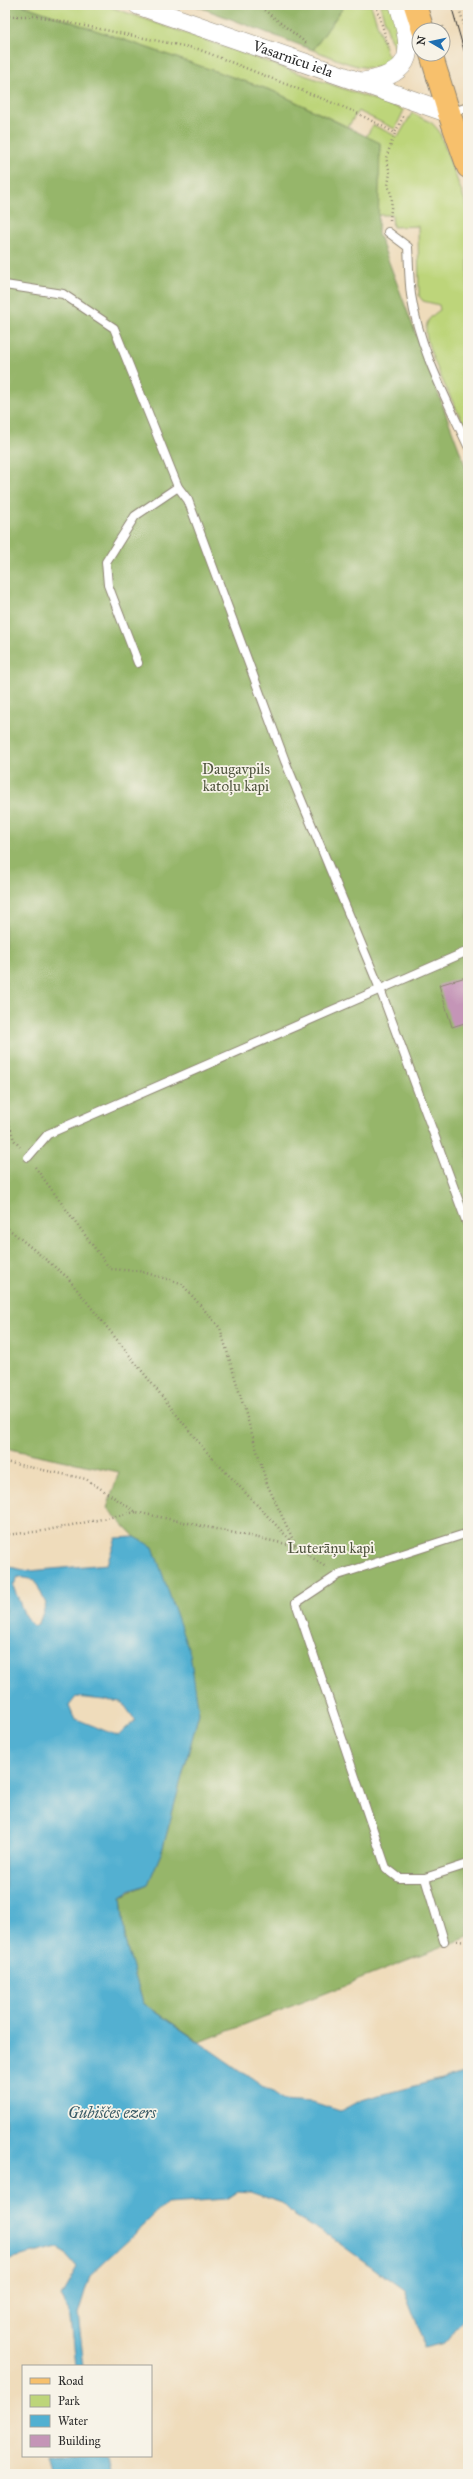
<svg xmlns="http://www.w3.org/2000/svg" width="473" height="2479" font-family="'IM FELL Great Primer',serif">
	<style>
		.green { fill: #bdd57a; stroke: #748052 }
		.forest { fill: #96b66a; stroke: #60704a }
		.water { fill: #52b0d1; stroke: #3e6e7e; fill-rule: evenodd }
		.building { fill: #c495b7 }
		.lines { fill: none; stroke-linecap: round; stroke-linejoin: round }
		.service-casing { stroke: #8d8473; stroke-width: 10 }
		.tertiary-casing { stroke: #8d8473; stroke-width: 20 }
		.primary-casing { stroke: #8d8473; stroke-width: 24 }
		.trunk-casing { stroke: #8d8473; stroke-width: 24 }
		.path { stroke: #8d8473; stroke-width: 2.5; stroke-dasharray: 1 3; stroke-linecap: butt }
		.service { stroke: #fff; stroke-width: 8 }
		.tertiary { stroke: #fff; stroke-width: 19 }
		.primary { stroke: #f7c06c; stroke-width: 22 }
		.trunk { stroke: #f7c06c; stroke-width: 22 }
		.tram { stroke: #2b2b2b; stroke-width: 1 }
		.labels { text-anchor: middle; stroke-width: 3.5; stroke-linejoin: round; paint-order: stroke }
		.street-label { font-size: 15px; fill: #2b2b2b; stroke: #f7f3e8 }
		.park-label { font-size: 15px; fill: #50563f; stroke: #f7f3e8 }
		.water-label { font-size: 16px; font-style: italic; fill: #395a65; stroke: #f7f3e8 }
	</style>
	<rect width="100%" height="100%" fill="#f7f3e8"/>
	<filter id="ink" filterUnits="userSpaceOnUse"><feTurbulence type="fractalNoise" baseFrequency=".025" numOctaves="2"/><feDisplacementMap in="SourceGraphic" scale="8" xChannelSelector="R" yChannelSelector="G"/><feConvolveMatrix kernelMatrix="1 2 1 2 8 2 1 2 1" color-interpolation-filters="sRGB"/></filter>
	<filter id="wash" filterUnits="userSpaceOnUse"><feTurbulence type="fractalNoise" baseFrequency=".012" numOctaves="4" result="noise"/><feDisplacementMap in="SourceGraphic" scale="16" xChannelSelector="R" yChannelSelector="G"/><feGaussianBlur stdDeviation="0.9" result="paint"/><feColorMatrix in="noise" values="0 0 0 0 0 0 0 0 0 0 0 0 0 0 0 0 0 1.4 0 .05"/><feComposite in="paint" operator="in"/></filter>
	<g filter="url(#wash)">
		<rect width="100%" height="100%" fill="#efdcbb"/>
		<g class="green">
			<path d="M22,5H105L404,110L395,129L358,111L348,127L273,91Z"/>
			<path d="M341,5H371L387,54L394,60C373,79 336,58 313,50L342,9Z"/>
			<path d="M380,5H392L400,33L399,53L390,39Z"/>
			<path d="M412,113L432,123L439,131L468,209V432C457,410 427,354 426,332C425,321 432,315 440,310L439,305L423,301L419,296L418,226L393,227L392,215H378L380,143L366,137L373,125L398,137Z"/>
		</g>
		<g class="forest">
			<path d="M5,5H22L273,91L380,143L378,233L468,473V1937L200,2042L143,2003L125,1941L121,1896L148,1884L162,1851L199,1713L153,1547L135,1537L107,1508L119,1472L5,1448Z"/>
			<path d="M194,5H341L342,9L313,50Z"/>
		</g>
		<g class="water">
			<path d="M135,1537L153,1547L190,1654L199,1713L162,1851L148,1884L129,1891L121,1896L125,1941L143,2003L282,2100L313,2102L340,2111L361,2100L468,2072L466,2282L468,2317L465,2318L444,2343L424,2348L423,2339L404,2290L329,2236L295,2216L282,2203L250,2192L238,2191L226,2199L167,2203L90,2275L78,2314L84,2366H75L69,2310L61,2296L77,2268L59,2247L13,2258L5,2263V1566L29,1571L107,1564L116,1538ZM18,1577L35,1580L46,1604L39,1623L34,1626L25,1616L13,1586ZM76,1697L122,1702L135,1720L118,1736L74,1718L69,1706Z"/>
			<path d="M47,2456H107L111,2474H52Z"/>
		</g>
		<g id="blocks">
			<path class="building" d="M466,977L468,1022L452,1027L439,985Z"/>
		</g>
	</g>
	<g filter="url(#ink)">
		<use href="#blocks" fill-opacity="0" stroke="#8d8473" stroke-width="1"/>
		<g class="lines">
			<g class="service-casing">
				<g id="service">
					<path d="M450,113L468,107"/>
					<path d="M388,232L408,247C409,263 409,280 411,295C419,348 446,398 468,446"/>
					<path d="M5,285L63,294L114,328L178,487L188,500L285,761L380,989L468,1226"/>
					<path d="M138,663L108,585L106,562L135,516L178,487"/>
					<path d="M28,1157L48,1134L468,951"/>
					<path d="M425,1878L468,1864"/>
					<path d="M444,1941L425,1878H399L386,1868L296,1603L338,1575L468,1533"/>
				</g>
			</g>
			<g class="tertiary-casing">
				<g id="tertiary">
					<path id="s1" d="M138,5L449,113"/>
					<path d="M363,82C418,73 412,50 399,5"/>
				</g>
			</g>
			<g class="primary-casing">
				<g id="primary">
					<path d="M415,5L423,30"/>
					<path d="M431,54L438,77"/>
					<path d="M449,113L468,167"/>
				</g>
			</g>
			<g class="trunk-casing">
				<path id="trunk" d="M438,77L449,113"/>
			</g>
			<g class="path">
				<path d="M258,5L306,43"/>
				<path d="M376,5L389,48"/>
				<path d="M458,5L468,38"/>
				<path d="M5,16H36L198,49L353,111L395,133L404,115"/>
				<path d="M443,26L448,42"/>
				<path d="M390,220L392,198L388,185L390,173L386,158L395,133"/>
				<path d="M5,1110L14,1140L20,1147"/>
				<path d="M35,1167L110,1269L139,1271L181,1283L220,1328L267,1484L296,1546L327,1568"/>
				<path d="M5,1226L67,1277L204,1449L294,1544"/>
				<path d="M5,1462L86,1479L136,1512L296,1546"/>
				<path d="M5,1535L43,1531L136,1512"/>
				<path d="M457,1941L468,1942"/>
			</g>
			<use href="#service" class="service"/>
			<use href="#tertiary" class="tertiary"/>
			<use href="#primary" class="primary"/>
			<use href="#trunk" class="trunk"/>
			<path class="tram" d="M451,5L468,64"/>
		</g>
	</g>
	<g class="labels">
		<g class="street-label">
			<text dy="5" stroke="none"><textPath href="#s1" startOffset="164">Vasarnīcu iela</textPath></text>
		</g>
		<g class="park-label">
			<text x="236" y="774">Daugavpils<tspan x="236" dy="17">katoļu kapi</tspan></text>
			<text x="331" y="1553">Luterāņu kapi</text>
		</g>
		<g class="water-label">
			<text x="112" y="2118">Gubiščes ezers</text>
		</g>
	</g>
	<rect width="473" height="2479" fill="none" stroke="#f7f3e8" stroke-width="20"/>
	<rect x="22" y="2365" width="130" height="92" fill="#f7f3e8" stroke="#a5a39c"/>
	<rect x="30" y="2378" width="20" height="6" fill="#f7c06c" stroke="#a5a39c"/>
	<text x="58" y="2385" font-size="12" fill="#2b2b2b">Road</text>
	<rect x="30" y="2395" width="20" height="12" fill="#bdd57a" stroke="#a5a39c"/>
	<text x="58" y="2405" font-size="12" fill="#2b2b2b">Park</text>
	<rect x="30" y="2415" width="20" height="12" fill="#52b0d1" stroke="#a5a39c"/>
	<text x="58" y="2425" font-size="12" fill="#2b2b2b">Water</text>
	<rect x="30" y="2435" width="20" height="12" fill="#c495b7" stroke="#a5a39c"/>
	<text x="58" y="2445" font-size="12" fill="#2b2b2b">Building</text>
	<g transform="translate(431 42) rotate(279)"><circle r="19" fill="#f7f3e8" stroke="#a5a39c"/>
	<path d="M0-3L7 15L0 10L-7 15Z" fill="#1f6fb2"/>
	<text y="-6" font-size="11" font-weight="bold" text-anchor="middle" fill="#2b2b2b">N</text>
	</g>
</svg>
